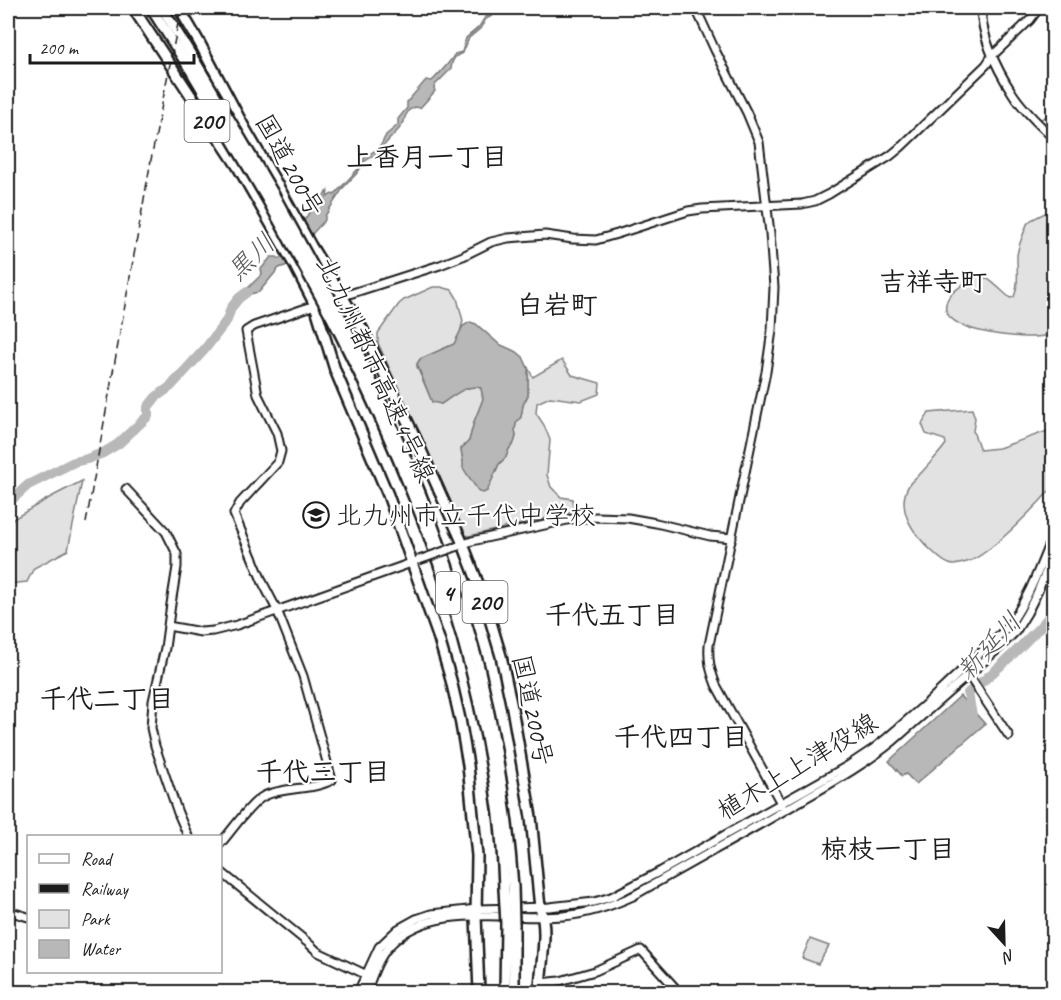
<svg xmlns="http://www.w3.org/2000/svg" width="1061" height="1000" font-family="Caveat,'Klee One',sans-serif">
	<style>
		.green { fill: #e2e2e2; stroke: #7f7f7f; stroke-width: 1.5 }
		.water { fill: #b8b8b8; stroke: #7a7a7a; stroke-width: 1.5 }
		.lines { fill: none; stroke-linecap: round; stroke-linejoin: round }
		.stream { stroke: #7a7a7a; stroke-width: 1.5 }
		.river { stroke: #b8b8b8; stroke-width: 10 }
		.secondary-casing { stroke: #1c1c1c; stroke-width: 11 }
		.highway-casing { stroke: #1c1c1c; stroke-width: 14 }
		.secondary { stroke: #fff; stroke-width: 7 }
		.highway { stroke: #fff; stroke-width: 9 }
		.rail { stroke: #1c1c1c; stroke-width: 1.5; stroke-dasharray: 9 4.5; stroke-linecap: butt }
		.secondary-bridge-casing { stroke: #1c1c1c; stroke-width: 11; stroke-linecap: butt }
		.highway-bridge-casing { stroke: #1c1c1c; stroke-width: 14; stroke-linecap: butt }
		.secondary-bridge { stroke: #fff; stroke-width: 7 }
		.highway-bridge { stroke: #fff; stroke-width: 9 }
		.labels { text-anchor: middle; stroke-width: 4.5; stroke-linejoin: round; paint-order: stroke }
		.shield { fill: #fff; stroke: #606060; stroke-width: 1.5 }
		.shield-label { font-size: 24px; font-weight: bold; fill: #1c1c1c }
		.street-label { font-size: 26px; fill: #1c1c1c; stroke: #fff }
		.poi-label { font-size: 26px; fill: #1c1c1c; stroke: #fff; text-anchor: start }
		.neighbourhood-label { font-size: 27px; font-weight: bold; fill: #1c1c1c; stroke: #fff }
		.water-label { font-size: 27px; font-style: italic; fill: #5a5a5a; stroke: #fff }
	</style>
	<rect width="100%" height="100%" fill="#fff"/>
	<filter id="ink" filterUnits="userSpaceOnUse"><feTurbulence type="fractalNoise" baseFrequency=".0167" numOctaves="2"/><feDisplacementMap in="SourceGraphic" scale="12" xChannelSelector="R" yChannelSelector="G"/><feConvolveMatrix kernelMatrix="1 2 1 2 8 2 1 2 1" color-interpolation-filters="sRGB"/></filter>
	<g filter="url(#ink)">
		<g class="green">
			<path d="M1053,209V335C1046,336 1038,337 1030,337C1012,337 928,331 949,297C952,292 958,289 962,285C967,280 969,273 976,274C990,277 1000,290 1010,298L1014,297C1019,284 1017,271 1017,257C1017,247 1024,234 1027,224L1031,220Z"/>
			<path d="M433,287H441L452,290L457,298L463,321L460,332L454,344L420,359L417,364V367L432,401L441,404C452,397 466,383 481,388L483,399L474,422L469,441L461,449L463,461L479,491L483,493L487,491L499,464L506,457L509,449L514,443L516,436L515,430L516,423L521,417L523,405L528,395V368L533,377L562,360L572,375L600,383L599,394L581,401L550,397L537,403L536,413L544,425L550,440L547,475L551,487L561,497L573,499L574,512L469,536L465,535L378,343V333L399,304L404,300Z"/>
			<path d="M972,409L975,418L973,431L980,450L999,448L1053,429V487C1037,505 989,556 967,562C963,563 957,565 953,565C946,564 939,558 934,553C916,537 894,510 909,485C912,480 918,476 922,472C930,463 939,454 946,444L945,440L926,434L922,424L929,413Z"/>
			<path d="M82,481L68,550L34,568L27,582L8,584V522L49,498Z"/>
			<path d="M810,939L829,946L818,964L802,958Z"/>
		</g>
		<g class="water">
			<path d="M497,8H503L501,9L498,8L492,16L486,19L481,28L469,38L463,53C454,56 452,60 451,69L435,85L434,88L435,91L420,108L415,107L409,110L405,117L404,122L399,129L376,154L364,162L358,172L343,188L325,216V220L313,233L288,265L279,268L259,292L245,295L238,302L236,300L262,274L261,269L271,257H277L279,259L282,256L312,208L328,191L327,197L332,194L334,195L358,169L365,157L376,150L381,145L386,135L398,125V119L407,108V102L426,80L432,81C441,72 449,64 455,54L462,52L466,38L479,27L485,17L490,15Z"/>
			<path d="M470,322L476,324L499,344L517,352L523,357L528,368V395L523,405L521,417L516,423L515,430L516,436L514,443L509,449L506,457L499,464L487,491L483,493L479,492L463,468V461L461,449L469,441L474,422L483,399L481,388C467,383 452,397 441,404L432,402L417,364L420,359L454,344L463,326Z"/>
			<path d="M960,696L985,724L916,784L906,774L902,776L889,761Z"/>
		</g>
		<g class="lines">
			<path class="stream" d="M1041,119L1054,113"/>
			<g class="river">
				<path d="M8,503L28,485L74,462L87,459L103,453L118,444L148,416V407L156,397L170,387L205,349L227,320L231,308L239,298L247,292"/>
				<path d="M970,719L972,716L968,693C990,676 1010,658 1029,638C1038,629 1047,621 1054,609"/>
			</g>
			<g class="secondary-casing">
				<g id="secondary">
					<path d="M981,8C982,39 996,68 1013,94C1024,111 1040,125 1054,139"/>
					<path d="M698,13L715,50L747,113L759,142L770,233L774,287L772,330L766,372L709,645C708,661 710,669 716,685L782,805"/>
					<path d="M340,297L440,265L463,256L491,242L508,238L545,235L573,239L596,240L617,234L688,211L702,209L802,204L815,201L829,194L890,156L901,147L986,65L992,56L1030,20L1039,8"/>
					<path d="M126,489L166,532L177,554V567L171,604L165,648L153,701L151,728L155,746L178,813L188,836"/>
					<path d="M450,549L472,541L572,519L596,517L628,518L656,523L710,536L732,538"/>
					<path d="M168,626L201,632L213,631L237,625L414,562"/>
					<path d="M965,672L971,679L1009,736"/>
					<path d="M220,844C231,832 250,803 264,796C285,786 312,791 332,780L303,676L277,610L263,583L234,514L240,503L278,462L281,451L277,433L258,395L246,331L254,326L318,304"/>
					<path d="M220,871L307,942L318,952L367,975"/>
					<path d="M8,911L28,917"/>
					<path d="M540,983L560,981L595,971L641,950L679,992"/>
					<path d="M358,992L379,947L398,929L416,919L431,914L477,909L549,907L594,902L611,897L661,871L849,765L873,749L888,737L927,703L1008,627C1030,596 1040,566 1054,532"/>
					<path d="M366,992C373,975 378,957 391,944C432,901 510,921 563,916C588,914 611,906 633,896C690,863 748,832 804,799C835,781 865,764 892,742L1000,647L1016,631L1027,613L1038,591L1054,552"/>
				</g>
			</g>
			<g class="highway-casing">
				<g id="highway">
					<path d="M133,8L238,167L295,266L315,305L335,370L388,495L439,639L451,680L460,719L468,765L477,856L476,916L479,992"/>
					<path d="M151,8L190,69"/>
					<path d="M162,8L196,63"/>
					<path d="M179,8L199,42L244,127L278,186L311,246L363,330L416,439L463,544L484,599L501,656L512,708L531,817L540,908C549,931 540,967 540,992"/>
					<path d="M338,312C383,402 424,493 455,589C464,614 472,641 479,667C496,740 508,812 513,887"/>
					<path d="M331,316C362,377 391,439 416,503C456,603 485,708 499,815C502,839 503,864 504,888"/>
					<path d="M505,992L506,924"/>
					<path d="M514,992V924"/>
				</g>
			</g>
			<use href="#secondary" class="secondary"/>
			<use href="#highway" class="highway"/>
			<path class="rail" d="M86,523L151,160L181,8"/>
			<g class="secondary-bridge-casing">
				<path id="secondary-bridge" d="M419,560L450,549"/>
			</g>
			<g class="highway-bridge-casing">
				<g id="highway-bridge">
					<path d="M196,63L273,193L338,312"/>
					<path d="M190,69L267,199L331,316"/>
					<path d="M513,887L514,924"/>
					<path d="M504,888L506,924"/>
				</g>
			</g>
			<use href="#secondary-bridge" class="secondary-bridge"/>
			<use href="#highway-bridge" class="highway-bridge"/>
		</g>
	</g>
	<defs>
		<g id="school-ring" transform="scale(1.35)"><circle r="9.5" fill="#fff" stroke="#1c1c1c" stroke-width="1.5"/><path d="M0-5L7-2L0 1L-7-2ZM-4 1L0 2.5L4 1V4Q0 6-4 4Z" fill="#1c1c1c"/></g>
	</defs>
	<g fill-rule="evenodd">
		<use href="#school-ring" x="316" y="515"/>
	</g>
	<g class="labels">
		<g class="shield">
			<rect x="184.5" y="100" width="45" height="42" rx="4.5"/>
			<rect x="436" y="572" width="24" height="42" rx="4.5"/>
			<rect x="462.5" y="581" width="45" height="42" rx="4.5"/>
		</g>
		<g class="shield-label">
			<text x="207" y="129">200</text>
			<text x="448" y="601">4</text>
			<text x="485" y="610">200</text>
		</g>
		<g class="street-label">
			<text transform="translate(290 165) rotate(61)" y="9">国道200号</text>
			<text transform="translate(376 369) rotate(65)" y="9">北九州都市高速4号線</text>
			<text transform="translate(533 710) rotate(78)" y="9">国道200号</text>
			<text transform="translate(797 766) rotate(-31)" y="9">植木上上津役線</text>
		</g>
		<g class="poi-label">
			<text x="336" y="524">北九州市立千代中学校</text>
		</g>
		<g class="neighbourhood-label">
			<text x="427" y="166">上香月一丁目</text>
			<text x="933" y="291">吉祥寺町</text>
			<text x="557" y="314">白岩町</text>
			<text x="612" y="624">千代五丁目</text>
			<text x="107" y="708">千代二丁目</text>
			<text x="681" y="746">千代四丁目</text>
			<text x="323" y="781">千代三丁目</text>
			<text x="888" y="858">椋枝一丁目</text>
		</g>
		<g class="water-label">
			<text transform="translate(251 257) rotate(-44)" y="9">黒川</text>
			<text transform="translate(989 646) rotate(-47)" y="9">新延川</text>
		</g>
	</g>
	<rect width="1061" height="1000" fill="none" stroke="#fff" stroke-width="30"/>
	<rect x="15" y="15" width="1031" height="970" fill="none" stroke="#1c1c1c" stroke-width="2" filter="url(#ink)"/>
	<rect x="27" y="835" width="195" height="138" fill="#ffffff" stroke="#a4a4a4" stroke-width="1.5"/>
	<rect x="39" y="854" width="30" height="9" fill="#ffffff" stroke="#a4a4a4" stroke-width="1.5"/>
	<text x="81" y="865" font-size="18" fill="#1c1c1c">Road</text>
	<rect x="39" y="884" width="30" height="9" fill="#1c1c1c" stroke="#a4a4a4" stroke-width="1.5"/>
	<text x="81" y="895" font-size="18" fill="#1c1c1c">Railway</text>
	<rect x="39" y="910" width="30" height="18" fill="#e2e2e2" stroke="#a4a4a4" stroke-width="1.5"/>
	<text x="81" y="925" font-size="18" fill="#1c1c1c">Park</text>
	<rect x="39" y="940" width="30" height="18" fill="#b8b8b8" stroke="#a4a4a4" stroke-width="1.5"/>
	<text x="81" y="955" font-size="18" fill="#1c1c1c">Water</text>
	<g transform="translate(1004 943) rotate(158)" stroke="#ffffff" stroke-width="4.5" paint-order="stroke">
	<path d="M0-4.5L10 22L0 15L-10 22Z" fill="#1c1c1c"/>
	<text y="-9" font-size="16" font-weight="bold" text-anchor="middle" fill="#1c1c1c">N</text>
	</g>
	<path d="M30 54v9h164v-9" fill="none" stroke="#1c1c1c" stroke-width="3"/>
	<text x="39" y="54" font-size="18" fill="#1c1c1c" stroke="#ffffff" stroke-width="4.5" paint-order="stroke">200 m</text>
</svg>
